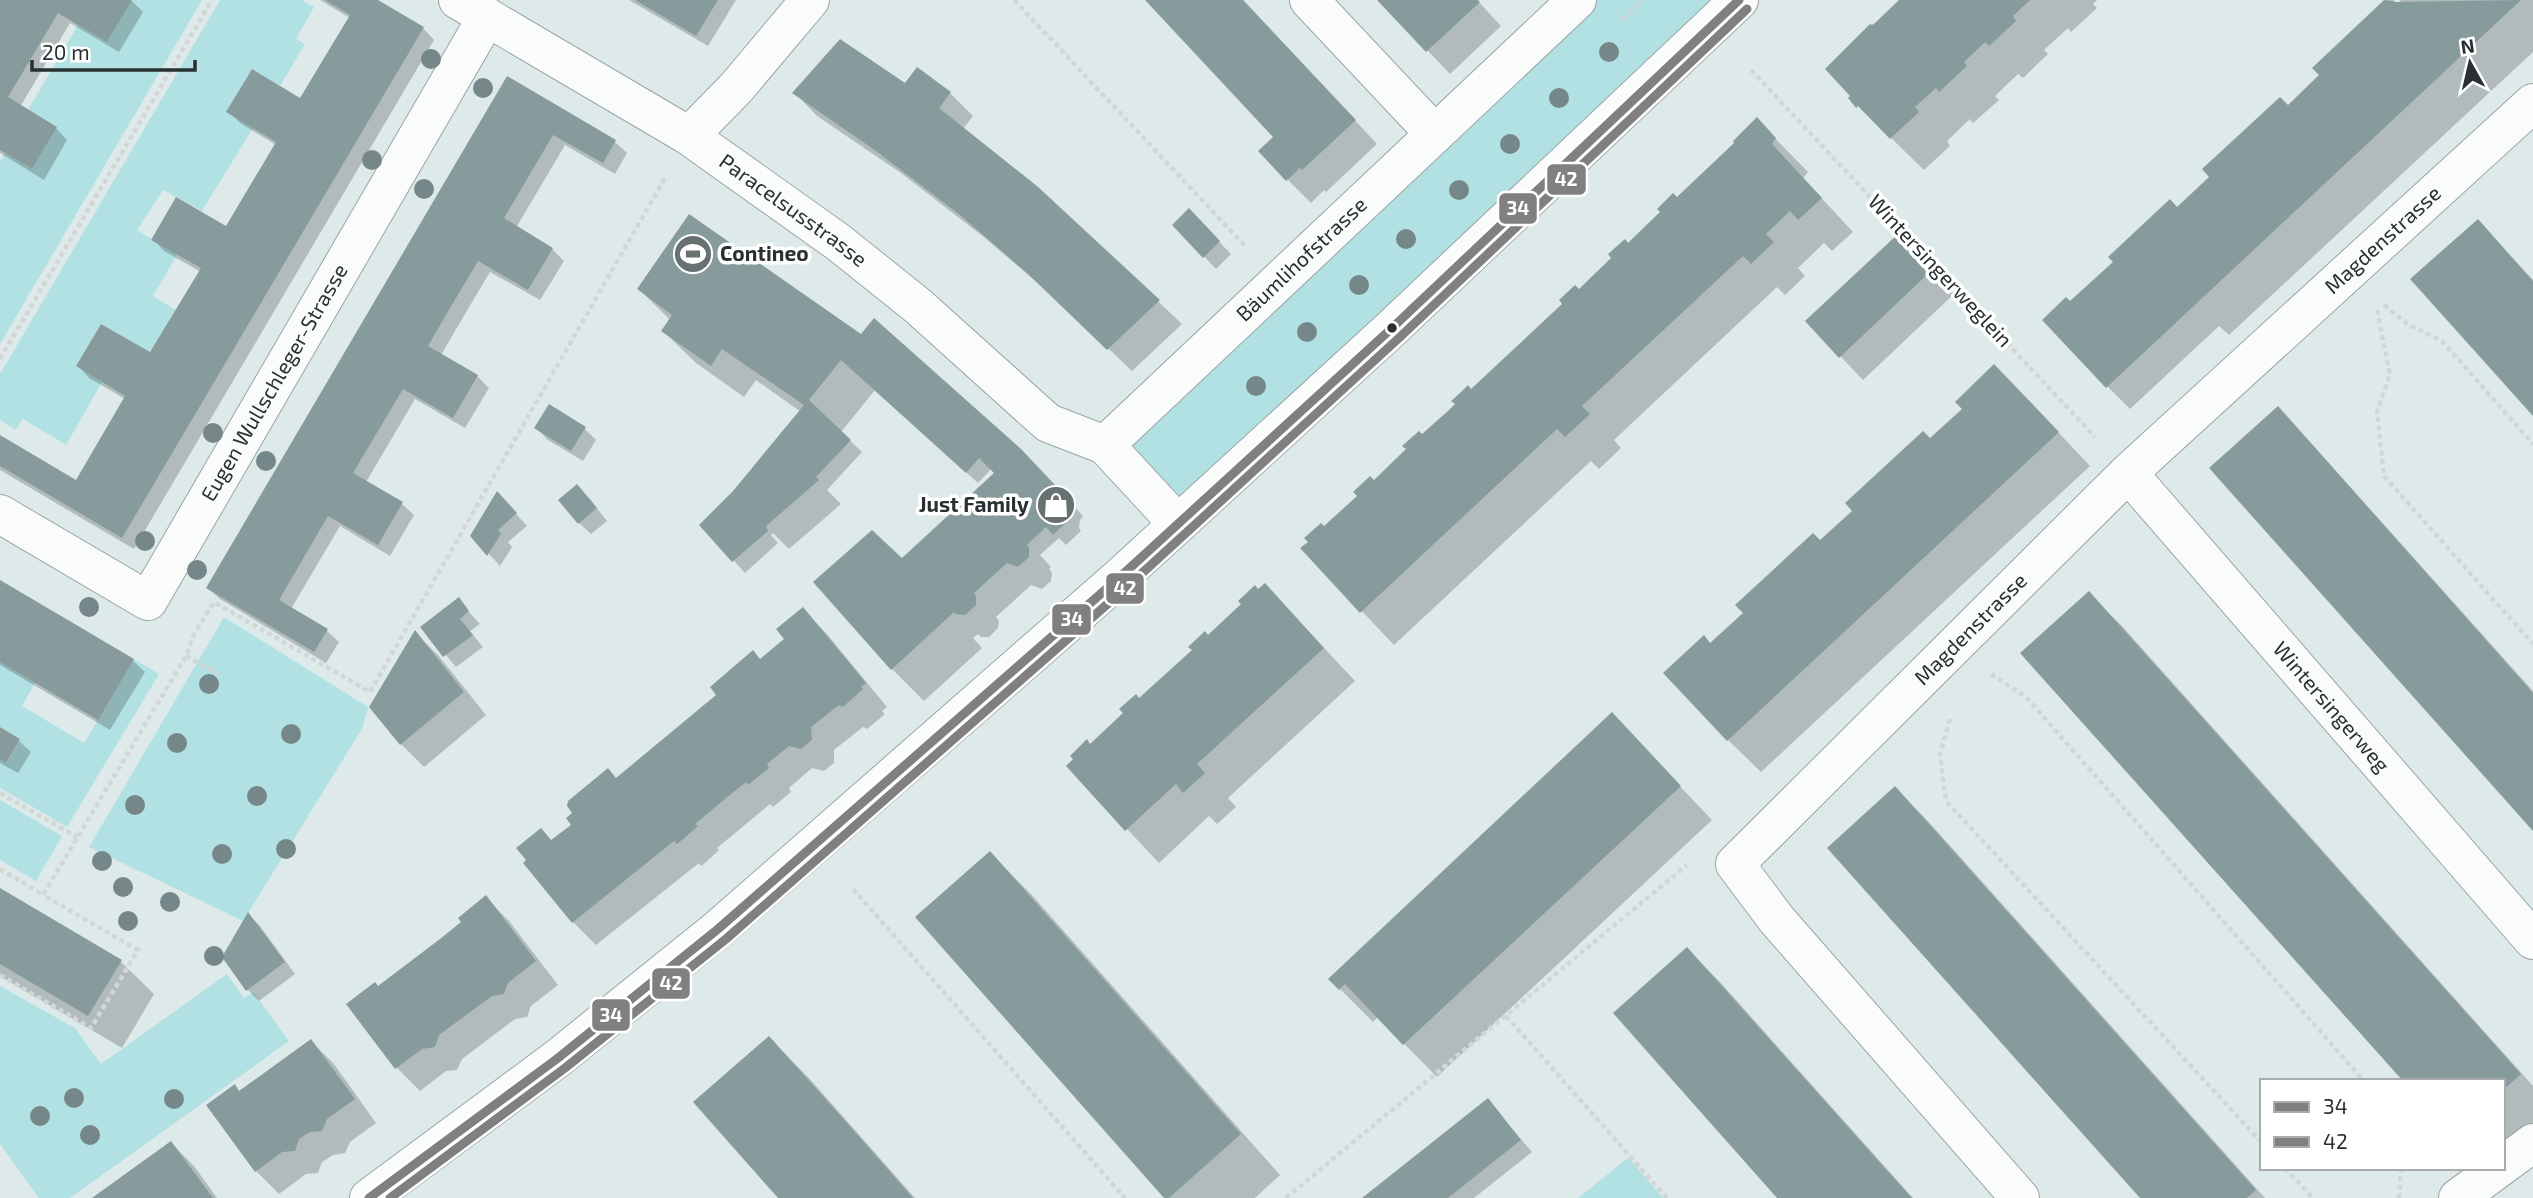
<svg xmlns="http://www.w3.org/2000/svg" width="2533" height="1198" font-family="'Exo 2',sans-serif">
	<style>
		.green { fill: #b2e1e4 }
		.shadow { fill: #0003 }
		.building { fill: #889b9c }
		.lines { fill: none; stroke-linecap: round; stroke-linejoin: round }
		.minor-casing { stroke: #9ba4a4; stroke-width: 40 }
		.major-casing { stroke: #9ba4a4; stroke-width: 40 }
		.path { stroke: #d3d6d7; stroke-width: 4.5; stroke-dasharray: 5 3.5; stroke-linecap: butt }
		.minor { stroke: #fafcfc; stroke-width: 38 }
		.major { stroke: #fafcfc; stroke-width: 38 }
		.bus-1-casing { stroke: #fff; stroke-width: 14 }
		.bus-2-casing { stroke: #fff; stroke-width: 14 }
		.bus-1 { stroke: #808080; stroke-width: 9 }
		.bus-2 { stroke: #808080; stroke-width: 9 }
		.tree { fill: #758788 }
		.bus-dot { fill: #283031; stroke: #fff; stroke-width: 2.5 }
		.labels { text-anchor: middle; stroke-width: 7; stroke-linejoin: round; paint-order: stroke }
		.street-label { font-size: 21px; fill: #283031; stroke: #fff }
		.poi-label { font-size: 21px; font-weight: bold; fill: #283031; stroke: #fff; text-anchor: start }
		.line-badge { stroke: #fff; stroke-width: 2.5 }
		.badge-label { font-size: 19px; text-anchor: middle; font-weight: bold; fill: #fff }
	</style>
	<rect width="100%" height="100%" fill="#deeaea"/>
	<g class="green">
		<path d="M132,0H202L0,344V162L5,153L32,169L57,127L28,110L78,25L107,42Z"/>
		<path d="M220,0H302L314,7L296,39L305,44L280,86L252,69L227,112L253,128L202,211L163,190L137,230L177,255L153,296L176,310L150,352L101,324L76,366L102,382L66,445L23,419L16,430L0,420V374Z"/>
		<path d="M1577,0H1739L1178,524L1105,445Z"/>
		<path d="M224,617L368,707L362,729L243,921L89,847Z"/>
		<path d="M134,659L159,674L67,827L0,788V759L7,763L20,739L0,727V662L35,683L22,706L84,743Z"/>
		<path d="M0,800L62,836L36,881L0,860Z"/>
		<path d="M227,974L244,998L253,992L289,1041L70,1198H39L0,1144V986L75,1028L101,1064Z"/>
		<path d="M1628,1157L1663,1198H1578L1628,1158Z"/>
	</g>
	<g class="shadow">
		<path d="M0,0H131L143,12L119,52L70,23L20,107L56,128L67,140L44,180L0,153Z"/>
		<path d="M320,0H375L423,28L434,40L134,549L0,470V437L76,482L125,399L89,378L78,366L151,355L201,272L164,251L153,239L226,228L276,145L240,123L229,112L301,100L350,18Z"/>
		<path d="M629,0H736L708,46Z"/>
		<path d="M1148,0H1243L1377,144L1326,192L1324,190L1311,203L1288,180L1276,137Z"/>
		<path d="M1380,0H1477L1501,26L1450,74Z"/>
		<path d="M1901,0H2097L2093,4L2097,8L2071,32L2068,28L2044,50L2048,54L2023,78L2018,74L1995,96L1999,100L1973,123L1970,119L1947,141L1950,146L1924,170L1850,98L1872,28Z"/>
		<path d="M2386,0H2393L2397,4L2401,0H2533V52L2229,335L2219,326L2130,409L2107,386L2070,304L2178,209L2322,75L2315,68Z"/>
		<path d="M508,79L615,142L627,153L615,174L565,145L516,228L552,249L564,261L540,300L490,272L465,314L441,355L477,376L489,388L465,428L415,399L366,482L402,504L414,515L390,556L340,526L291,609L327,631L339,642L326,663L220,599L208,588Z"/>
		<path d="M906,86L950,93L973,116L963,129L1037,187L1182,324L1132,371L1053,296L985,238L901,173L817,116L795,93Z"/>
		<path d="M1757,120L1808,172L1803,178L1853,232L1832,251L1824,243L1798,268L1805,276L1785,295L1777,287L1614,440L1621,448L1599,469L1591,461L1394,645L1303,549L1737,144Z"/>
		<path d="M1189,211L1231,254L1216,269L1174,225Z"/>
		<path d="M690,217L1032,462L1083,516L1080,520L1079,528L1081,531L1066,545L1059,538L1040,555L1051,567L1049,569L1052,573L1051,581L1042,589L1031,585L996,617L999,621L998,628L989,637H981L978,634L973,638L982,648L924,701L891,668L901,561L996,474L991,469L978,483L875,390L841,432L862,452L827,490L841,504L789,549L773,533L771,535L778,543L745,573L702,525L736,491L801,412L756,380L744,397L696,363L663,331L670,320L639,289Z"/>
		<path d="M2478,222L2533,280V413Z"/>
		<path d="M1922,258L1955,293L1863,380L1807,321Z"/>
		<path d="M2027,399L2090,466L1761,772L1728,740L1711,645L1930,440Z"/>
		<path d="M2278,409L2310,442L2533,691V829Z"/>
		<path d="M536,428L585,429L596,440L583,461L548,440Z"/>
		<path d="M589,498L607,521L591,534L579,523Z"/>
		<path d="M508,505L527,526L508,542L512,547L500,566L473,536Z"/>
		<path d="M0,582L133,661L145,672L110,730L0,665Z"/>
		<path d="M1265,585L1355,681L1228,798L1236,807L1217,824L1209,816L1159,863L1068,766Z"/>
		<path d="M2089,594L2122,626L2533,1086V1125L2503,1152V1081Z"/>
		<path d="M458,600L480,624L470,631L483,647L456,667L423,628Z"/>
		<path d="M803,610L826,633L887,707L882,711L885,714L867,729L863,727L834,750V763L824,771L812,768L789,788L791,792L773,807L770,804L717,848L719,850L705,863L701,866L699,863L596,945L573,922L526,863L574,825L617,780L787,640Z"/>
		<path d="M415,633L438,655L486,715L424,767L401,744L371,707Z"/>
		<path d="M1612,715L1712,820L1437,1077L1378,1017L1373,1022L1330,979Z"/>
		<path d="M0,729L19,741L31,752L18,773L0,763Z"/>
		<path d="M1895,788L1928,821L2265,1198H2142Z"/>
		<path d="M990,853L1031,894L1280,1175L1255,1198H1167Z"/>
		<path d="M0,890L121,962L154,994L122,1048L0,976Z"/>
		<path d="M486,898L509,921L558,985L531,1006L527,1017L515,1019L462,1059L457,1070L446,1071L420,1091L397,1068L349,1004L378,988L463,922Z"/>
		<path d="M249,915L260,926L295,974L259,1001L248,990L224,957Z"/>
		<path d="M1687,949L1720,982L1913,1198H1780Z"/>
		<path d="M769,1038L809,1078L915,1198H780Z"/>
		<path d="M311,1041L334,1064L376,1123L350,1142L345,1153L333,1155L322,1162L318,1173L306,1174L279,1194L256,1171L240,1092Z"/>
		<path d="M1487,1100L1532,1152L1474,1198H1365Z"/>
		<path d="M171,1143L194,1166L217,1198H95Z"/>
	</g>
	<g class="building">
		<path d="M0,0H132L107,42L58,13L8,97L57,127L32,169L0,150Z"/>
		<path d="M325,0H378L424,27L122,538L0,466V435L76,480L125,396L76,366L101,324L150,352L201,268L151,240L176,197L226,226L276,142L226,112L252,69L300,98L350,15Z"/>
		<path d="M635,0H718L696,36Z"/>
		<path d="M1145,0H1243L1356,120L1302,170L1300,168L1286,181L1258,151L1273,137Z"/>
		<path d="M1377,0H1478L1480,2L1426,52Z"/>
		<path d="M1899,0H2030L2013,16L2016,21L1989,46L1985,42L1964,62L1967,66L1939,92L1936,88L1915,107L1919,112L1890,139L1858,106L1856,108L1848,98L1850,96L1825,69L1870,24L1872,25L1875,23Z"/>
		<path d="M2384,0L2397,2L2521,0L2106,388L2042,320L2066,297L2070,301L2113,262L2108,257L2170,199L2177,207L2209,177L2202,169L2280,97L2288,105L2319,75L2312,68Z"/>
		<path d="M840,39L905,83L917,67L951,92L939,108L1037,186L1160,300L1107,350L1027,273L960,215L876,151L792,93Z"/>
		<path d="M507,76L616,140L603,163L553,135L504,218L553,248L528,290L478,261L453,303L428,346L478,375L453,418L403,389L353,473L403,502L378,545L328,516L279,600L328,629L314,652L206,588Z"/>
		<path d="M1757,117L1776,138L1772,144L1822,198L1798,220L1790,211L1766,234L1774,242L1751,264L1743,256L1582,406L1590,414L1565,437L1557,429L1360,613L1300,548L1308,542L1304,538L1321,523L1324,526L1357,496L1353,492L1370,476L1374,480L1406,449L1402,446L1411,438L1419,431L1422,434L1448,411L1455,404L1451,401L1459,394L1468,385L1471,389L1562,304L1559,300L1575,285L1579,289L1611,258L1608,254L1625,239L1628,243L1634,237L1660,212L1657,209L1673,193L1677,197L1734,143L1733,141Z"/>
		<path d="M1189,208L1220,241L1203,258L1172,225Z"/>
		<path d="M689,214L861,334L874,318L1021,449L1073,504L1069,508L1068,515L1071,518L1053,535L1046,527L1027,545L1029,548V557L1018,567L1007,563L974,593L976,596V605L965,615L956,614L954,612L891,670L813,582L872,530L902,558L994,473L979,458L966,473L841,360L809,400L851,440L816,477L819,480L766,526L768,531L732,562L699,525L733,491L804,405L722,349L711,366L661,331L672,315L637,289Z"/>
		<path d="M2478,219L2533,281V416L2410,279Z"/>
		<path d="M1899,233L1933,269L1839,358L1805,321Z"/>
		<path d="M1994,364L2059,432L1727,741L1663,673L1704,635L1710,643L1743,613L1735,605L1813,533L1820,540L1852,511L1845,503L1923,431L1930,438L1962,409L1955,402Z"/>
		<path d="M549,404L586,427L571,451L534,428Z"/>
		<path d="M2278,406L2533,693V831L2209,468Z"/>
		<path d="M577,484L597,508L578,524L558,500Z"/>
		<path d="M497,491L517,513L498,530L501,534L487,556L470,536Z"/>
		<path d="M0,580L134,659L98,720L0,662Z"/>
		<path d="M1265,583L1324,648L1197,764L1205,773L1183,793L1176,784L1125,831L1066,766L1073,759L1070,756L1087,739L1090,744L1123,713L1119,709L1136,694L1139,698L1192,650L1188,647L1205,631L1208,635L1241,604L1238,601L1255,585L1258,589Z"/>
		<path d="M2089,591L2521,1074L2503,1090V1081H2403L2020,653Z"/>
		<path d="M459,597L469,611L460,619L473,635L443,657L420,627Z"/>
		<path d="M803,607L866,683L861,687L863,689L843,707L839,705L811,727L812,740L801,749L789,746L767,764L769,768L748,785L746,782L720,803L695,824L698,826L682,840L677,844L674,841L572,923L523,863L526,860L516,848L541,828L551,840L571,825L566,818L572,813L567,806L568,801L608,768L616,778L716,695L710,687L753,650L760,659L784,639L776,629Z"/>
		<path d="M415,630L464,692L400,745L369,707Z"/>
		<path d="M1612,712L1681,786L1403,1045L1345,984L1339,990L1328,979Z"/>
		<path d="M0,727L20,739L6,763L0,759Z"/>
		<path d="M1895,786L2256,1190L2247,1198H2140L1827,848Z"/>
		<path d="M990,851L1241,1134L1169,1198H1164L915,917Z"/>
		<path d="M0,888L122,960L88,1016L0,964Z"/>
		<path d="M486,895L536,961L508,983L504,994L492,996L439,1035L435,1047L422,1049L395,1069L346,1004L375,982L378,986L440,939L461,922L458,918Z"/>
		<path d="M248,912L285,962L246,991L222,957Z"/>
		<path d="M1687,947L1891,1175L1912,1198H1777L1698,1109L1613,1013Z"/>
		<path d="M769,1036L855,1132L913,1198H778L693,1102Z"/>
		<path d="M311,1039L355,1099L327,1119L322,1131L310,1132L299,1139L295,1151L282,1152L255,1172L206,1105L235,1084L239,1091Z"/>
		<path d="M1488,1098L1521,1140L1448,1198H1362Z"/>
		<path d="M171,1141L213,1198H92L121,1177Z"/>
	</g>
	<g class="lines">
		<g class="minor-casing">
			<g id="minor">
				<path id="s1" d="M458,0L689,136L838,242L918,306L1048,423L1105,445"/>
				<path d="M1309,0L1435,134"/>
				<path d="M689,136L736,88L810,0"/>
				<path id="s2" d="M2128,473L2533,940"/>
				<path id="s3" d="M0,514L148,601L487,17"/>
				<path id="s4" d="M1178,524L1105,445L1577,0"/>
				<path d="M2503,1165L2533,1143"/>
				<path id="s5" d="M2020,1198L1777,920L1735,864L2128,473L2533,103"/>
				<path d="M2458,1198L2499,1168"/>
			</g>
		</g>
		<g class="major-casing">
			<path id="major" d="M369,1198L558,1058L718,929L1120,577L1392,328L1739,0"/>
		</g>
		<g class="path">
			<path d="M1014,0L1246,247"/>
			<path d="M1623,19L1643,0"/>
			<path d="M1751,70L2095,437"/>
			<path d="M2384,305L2409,325L2442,341L2533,444"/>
			<path d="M2377,310L2390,374L2377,412L2384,476L2533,644"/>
			<path d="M0,359L212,0"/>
			<path d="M197,629L214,602L370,692L665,178"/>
			<path d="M186,656L219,674"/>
			<path d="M1991,674L2026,697L2364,1081"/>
			<path d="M1950,719L1940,755L1946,801L2262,1143"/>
			<path d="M0,793L77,837"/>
			<path d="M0,869L43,895L186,656L196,629"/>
			<path d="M853,889L1125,1198"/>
			<path d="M0,975L91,1028L138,950L43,895"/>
			<path d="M1506,1016L1667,1198"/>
			<path d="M2285,1168L2313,1198"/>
			<path d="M1286,1198L1687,865"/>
			<path d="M2399,1198L2401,1168"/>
		</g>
		<use href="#minor" class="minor"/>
		<use href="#major" class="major"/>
		<g class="bus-1-casing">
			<path id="bus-1" d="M369,1198L558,1058L718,929L1120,577L1392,328L1739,0"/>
		</g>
		<g class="bus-2-casing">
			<path id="bus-2" d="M390,1198L565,1068L726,939L1128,586L1400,337L1747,9"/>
		</g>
		<use href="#bus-1" class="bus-1"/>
		<use href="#bus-2" class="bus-2"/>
	</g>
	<g class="tree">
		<circle cx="1609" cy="52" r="10"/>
		<circle cx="431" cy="59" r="10"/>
		<circle cx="483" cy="88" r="10"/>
		<circle cx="1559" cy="98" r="10"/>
		<circle cx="1510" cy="144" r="10"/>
		<circle cx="372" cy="160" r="10"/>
		<circle cx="424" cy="189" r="10"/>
		<circle cx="1459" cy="190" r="10"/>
		<circle cx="1406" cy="239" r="10"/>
		<circle cx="1359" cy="285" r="10"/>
		<circle cx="1307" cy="332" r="10"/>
		<circle cx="1256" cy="386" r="10"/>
		<circle cx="213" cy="433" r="10"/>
		<circle cx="266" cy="461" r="10"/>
		<circle cx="145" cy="541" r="10"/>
		<circle cx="197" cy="570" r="10"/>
		<circle cx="89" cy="607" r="10"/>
		<circle cx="209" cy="684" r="10"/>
		<circle cx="291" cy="734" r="10"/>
		<circle cx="177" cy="743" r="10"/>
		<circle cx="257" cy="796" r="10"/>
		<circle cx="135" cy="805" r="10"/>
		<circle cx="286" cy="849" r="10"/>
		<circle cx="222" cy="854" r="10"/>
		<circle cx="102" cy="861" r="10"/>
		<circle cx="123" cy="887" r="10"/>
		<circle cx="170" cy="902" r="10"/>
		<circle cx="128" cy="921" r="10"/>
		<circle cx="214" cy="956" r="10"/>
		<circle cx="74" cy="1098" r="10"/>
		<circle cx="174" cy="1099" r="10"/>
		<circle cx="40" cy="1116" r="10"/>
		<circle cx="90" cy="1135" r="10"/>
	</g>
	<defs>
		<g id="stadium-disc" transform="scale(2.0125)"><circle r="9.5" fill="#687172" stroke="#fff"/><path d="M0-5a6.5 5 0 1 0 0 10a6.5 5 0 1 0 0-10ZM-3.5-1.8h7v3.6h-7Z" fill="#fff"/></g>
		<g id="shop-disc" transform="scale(2.0125)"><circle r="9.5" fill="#687172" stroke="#fff"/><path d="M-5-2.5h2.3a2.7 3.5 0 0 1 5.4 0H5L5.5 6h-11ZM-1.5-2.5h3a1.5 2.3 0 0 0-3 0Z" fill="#fff"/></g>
	</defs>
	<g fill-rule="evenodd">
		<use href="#stadium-disc" x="693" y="254"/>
		<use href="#shop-disc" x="1056" y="505"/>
	</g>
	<circle class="bus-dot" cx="1392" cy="328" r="6"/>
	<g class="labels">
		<g class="street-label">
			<text dy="7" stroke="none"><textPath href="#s1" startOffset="396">Paracelsusstrasse</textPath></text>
			<text dy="7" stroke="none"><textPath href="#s5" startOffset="1339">Magdenstrasse</textPath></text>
			<text dy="7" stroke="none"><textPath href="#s4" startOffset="378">Bäumlihofstrasse</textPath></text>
			<text transform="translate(1940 271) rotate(47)" y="7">Wintersingerweglein</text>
			<text dy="7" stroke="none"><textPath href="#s3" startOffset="424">Eugen Wullschleger-Strasse</textPath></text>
			<text dy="7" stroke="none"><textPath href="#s5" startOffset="772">Magdenstrasse</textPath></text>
			<text dy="7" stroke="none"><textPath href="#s2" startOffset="310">Wintersingerweg</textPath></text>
		</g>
		<g class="poi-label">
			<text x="720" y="261">Contineo</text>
			<text x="1029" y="512" text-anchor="end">Just Family</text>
		</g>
	</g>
	<g class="line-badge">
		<rect x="1546" y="163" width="41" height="33" rx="7" fill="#808080"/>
		<rect x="1498" y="192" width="40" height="33" rx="7" fill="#808080"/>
		<rect x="1105" y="572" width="40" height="33" rx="7" fill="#808080"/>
		<rect x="1051" y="603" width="41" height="33" rx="7" fill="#808080"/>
		<rect x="651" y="967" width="40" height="33" rx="7" fill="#808080"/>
		<rect x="591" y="998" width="40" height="34" rx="7" fill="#808080"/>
	</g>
	<g class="badge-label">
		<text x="1566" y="186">42</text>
		<text x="1518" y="215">34</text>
		<text x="1125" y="595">42</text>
		<text x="1072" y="626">34</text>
		<text x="671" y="990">42</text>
		<text x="611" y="1022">34</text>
	</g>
	<rect x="2260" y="1079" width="245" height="91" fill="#ffffff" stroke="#a9acad" stroke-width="2"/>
	<rect x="2274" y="1102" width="35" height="10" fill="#808080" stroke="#a9acad" stroke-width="2"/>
	<text x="2323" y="1114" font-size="21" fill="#283031">34</text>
	<rect x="2274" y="1137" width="35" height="10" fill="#808080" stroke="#a9acad" stroke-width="2"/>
	<text x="2323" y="1149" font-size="21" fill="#283031">42</text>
	<g transform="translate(2470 63) rotate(352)" stroke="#ffffff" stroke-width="5" paint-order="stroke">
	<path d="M0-5L12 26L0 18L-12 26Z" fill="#283031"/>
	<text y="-10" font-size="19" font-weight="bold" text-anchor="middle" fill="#283031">N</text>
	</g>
	<path d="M32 60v10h163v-10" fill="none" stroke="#283031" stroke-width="3.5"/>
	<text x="42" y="60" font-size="21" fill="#283031" stroke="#ffffff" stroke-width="5" paint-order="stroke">20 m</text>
</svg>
